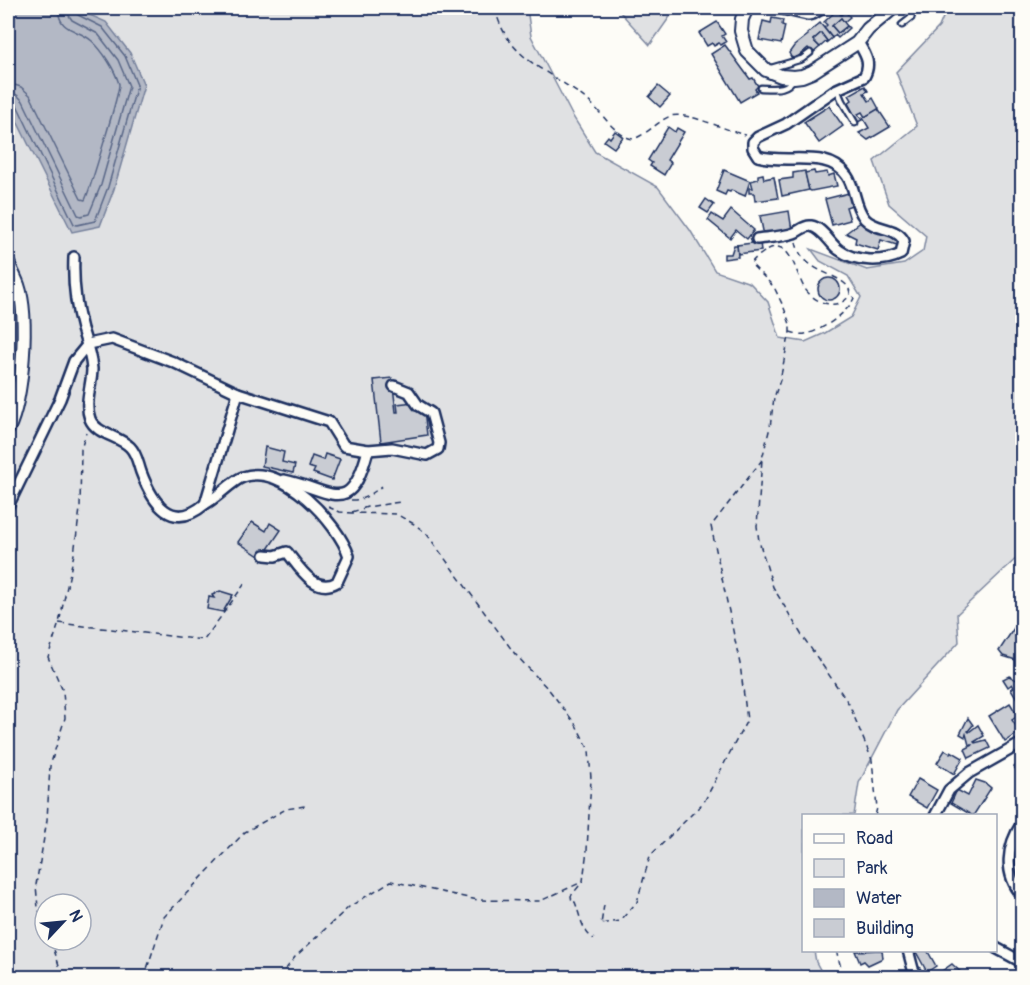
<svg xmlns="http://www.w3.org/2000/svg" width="1030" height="985" font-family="Pangolin,sans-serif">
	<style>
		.green { fill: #e0e1e3; stroke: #7e88a0; stroke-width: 1.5; fill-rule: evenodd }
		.water { fill: #b3b8c5; stroke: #76819c; stroke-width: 1.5 }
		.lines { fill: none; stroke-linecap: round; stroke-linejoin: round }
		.shore { stroke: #586687; stroke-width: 1.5 }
		.building { fill: #c9ccd3; stroke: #1b2f5e; stroke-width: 1.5 }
		.lane-casing { stroke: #1b2f5e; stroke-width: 9 }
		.street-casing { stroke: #1b2f5e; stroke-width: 14 }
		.secondary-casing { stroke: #1b2f5e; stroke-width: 16 }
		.path { stroke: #1b2f5e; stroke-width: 1.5; stroke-dasharray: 6 4.5; stroke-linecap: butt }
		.lane { stroke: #fdfcf7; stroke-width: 4.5 }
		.street { stroke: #fdfcf7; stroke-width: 9 }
		.secondary { stroke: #fdfcf7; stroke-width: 12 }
	</style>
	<rect width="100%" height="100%" fill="#fdfcf7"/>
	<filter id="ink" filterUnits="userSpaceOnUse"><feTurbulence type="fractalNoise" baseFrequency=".0167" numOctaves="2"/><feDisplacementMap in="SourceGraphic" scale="12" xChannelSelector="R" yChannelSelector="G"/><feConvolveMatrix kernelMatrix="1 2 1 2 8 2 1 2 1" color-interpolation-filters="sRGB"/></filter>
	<g filter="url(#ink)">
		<g class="green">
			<path d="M8,8H527L531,36L572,115L595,152L658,187L690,230L715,271L750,283L768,302L780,338L805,342L825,333L851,317L861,297L848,276L820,261L811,249L867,270L904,264L923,251L926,236L889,204L874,161L917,126L896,72L939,27L947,8H1022V553L957,614L959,642L897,710L859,783L854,815L804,816V950L814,951L816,962L824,977H8ZM45,904H81V940H45Z"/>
			<path d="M619,8H676L650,45L620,12Z"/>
		</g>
		<path class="water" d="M8,8H74L106,22L130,53L144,85L114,189L100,226L72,232L8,103Z"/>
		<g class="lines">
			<g class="shore">
				<path d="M8,83L21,87L30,95L81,199L85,200C90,190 120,91 119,84C115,70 103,51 92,41C78,28 59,33 58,8"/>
				<path d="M8,92L17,95L23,101L78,215L81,216L89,214L101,185L129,86L118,60L98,34L72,20L68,14L67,8"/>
				<path d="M8,100L13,101L17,105L74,224L77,225L95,221L108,187L137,85L125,56L102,27L78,15L75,8"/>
			</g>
		</g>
		<g class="building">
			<path d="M837,10L841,15L845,11L850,17L844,22L841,18L832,26L838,33L847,26L849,28L838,38L835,35L832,38L824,28L827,25L824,22Z"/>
			<path d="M772,18L783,20L782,25L785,26L781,44L759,40L763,21L771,23Z"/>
			<path d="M841,18L847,26L838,33L832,26Z"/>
			<path d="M717,22L725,34L722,36L726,42L721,45L719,43L714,46L712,43L707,46L699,33Z"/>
			<path d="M820,23L832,38L826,43L827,41L821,33L813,40L820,47L813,53L808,48L795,59L791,57L789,53L794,46L808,35L807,34Z"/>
			<path d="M821,33L827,41L820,47L813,40Z"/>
			<path d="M725,45L750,79L753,78L758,86L755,89L757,92L740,102L711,54Z"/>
			<path d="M658,86L670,96L660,107L649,97Z"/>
			<path d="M865,86L868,91L864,93L869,101L873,98L879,109L865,117L862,112L858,114L862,120L858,122L848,103L852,100L849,95Z"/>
			<path d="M829,106L843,126L819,143L804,122Z"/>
			<path d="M878,109L890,127L868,140L859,133L869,128L863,118Z"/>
			<path d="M668,127L675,132L677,128L684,132L667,160L671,163L664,175L650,166L652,163L648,160Z"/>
			<path d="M615,131L623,137L614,148L604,141L608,136L610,138Z"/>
			<path d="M724,170L750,181L745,196L731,190L730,192L727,191L725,195L716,191Z"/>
			<path d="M805,171L809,190L782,196L779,180L793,178V173Z"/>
			<path d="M814,171L815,174L827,172L828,176L834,174L837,186L811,191L809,190L805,173Z"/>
			<path d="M763,174L764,179L774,177L778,198L755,201L754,193H749V188H753L751,181L758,179V175Z"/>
			<path d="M849,193L852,205L846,207L850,220L832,225L825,199Z"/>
			<path d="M706,199L714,205L708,213L700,208Z"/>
			<path d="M731,210L754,230L747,239L736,230L730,238L708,220L712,214L723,221Z"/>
			<path d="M789,211L792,231L764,236L760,216Z"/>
			<path d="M862,221L895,235L900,240V246L881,240L878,250L855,243L856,238L846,233Z"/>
			<path d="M760,242L761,251L738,254L737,245Z"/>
			<path d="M734,245H737L738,257L724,259V254H731Z"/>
			<circle cx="829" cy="289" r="11"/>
			<path d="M392,378L396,412H398L397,404L414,402L415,411L424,410L427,435L381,442L374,380Z"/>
			<path d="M265,447L284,452L282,462L295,465L293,473L262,466Z"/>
			<path d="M325,454L340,459L332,480L313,473L315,469L308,467L312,456L323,460Z"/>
			<path d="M252,522L266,531L270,523L281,530L262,558L238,542Z"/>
			<path d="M220,591L233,595L223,612L207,609L209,597L214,598L212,595Z"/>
			<path d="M1014,628L1022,632V662L1003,656L999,651Z"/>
			<path d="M1009,676L1017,680L1022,686V703L1021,705L1011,689L1014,687L1012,684L1008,687L1003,679Z"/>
			<path d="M1010,703L1018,716L1012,720L1020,732L1005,742L989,716Z"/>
			<path d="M968,718L973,725L968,731L969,732L978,725L984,736L974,742L975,743L986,740L990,748L969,758L965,749L973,745H969L966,734L965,737L960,734Z"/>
			<path d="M945,750L950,753L951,751L963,758L954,774L937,763Z"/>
			<path d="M1019,763L1020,766L1022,764V777L1014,767Z"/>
			<path d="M918,779L937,790L927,808L908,797Z"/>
			<path d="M976,780L985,783L991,788L973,816L951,803L957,790L968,796Z"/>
			<path d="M882,950L883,958L868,965L864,961L860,963L855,951Z"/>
			<path d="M915,950H927L936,966L927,972Z"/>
			<path d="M952,964L967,978H932L930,975L938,971L939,973Z"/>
		</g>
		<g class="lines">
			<g class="lane-casing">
				<g id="lane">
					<path d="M902,25L911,18L913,8"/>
					<path d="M768,69L802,59L810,53"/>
					<path d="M761,88C774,88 786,91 793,79"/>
					<path d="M837,89L842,101L855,123"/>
				</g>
			</g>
			<g class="street-casing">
				<g id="street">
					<path d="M778,8L808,15L813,14L823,8"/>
					<path d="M757,239C769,237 783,237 794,233C800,231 804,225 811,226C823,228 830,244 839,250C855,262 883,263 901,254L904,241C896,226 876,231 865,219C854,206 856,189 847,176C828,148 786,165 758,156L753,148V142L758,137L786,124L835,90L864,77C872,63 865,54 858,42"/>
					<path d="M74,257C73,279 76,307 82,329C86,342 91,355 92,369C92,385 84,403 90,419C96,434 119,436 130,447C137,454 138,464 141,472C153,504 172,532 205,504L238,393"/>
					<path d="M284,480C333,490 350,519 368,450"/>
					<path d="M205,504C217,498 233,480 243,477C282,462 338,523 349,556L337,582C315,595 299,567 287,552L275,556L265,555"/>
					<path d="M8,506L60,399L74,361L88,344L112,339L173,362L238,393L329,422L344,446L368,450L392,448L427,455L438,449L439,443L431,413L418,405L409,392L394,386"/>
					<path d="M935,816L949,790L969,773L1022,743"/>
					<path d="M1022,823C1007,846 1003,873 1022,895"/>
					<path d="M996,948L1022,962"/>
					<path d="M908,950L913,969L919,978"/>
				</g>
			</g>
			<g class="secondary-casing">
				<g id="secondary">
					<path d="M747,8L742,19L741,31L747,51L766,70L781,76L794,77L802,76L812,72L857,43L868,29L893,8"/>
					<path d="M8,263C11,270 15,277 18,285C29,317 23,398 8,429"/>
				</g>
			</g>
			<g class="path">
				<path d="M495,8C507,61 551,70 588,101C602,112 612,132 629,138C639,143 659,119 671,116C687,111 727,131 746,135"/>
				<path d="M796,242C802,277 851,272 850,295C838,312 815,303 805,289C796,276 790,232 764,252C759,256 754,258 751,264L774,287L784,308L790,324V332L780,380L774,398L770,427L762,459L757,526L759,541L773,587L801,634L849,704L872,760L877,808L875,816"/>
				<path d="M790,332C794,333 801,335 805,334C820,332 848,313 854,298L850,292"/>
				<path d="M351,500C363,501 373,493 382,486"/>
				<path d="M328,507L340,512L352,513L396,514L414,524L426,533L515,654L550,691L576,725L589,750L591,779L587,850L583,881L571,896L572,902H575C580,915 582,932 594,939"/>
				<path d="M352,512L367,507L400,502"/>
				<path d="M59,623L204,640L246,582"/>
				<path d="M604,905L601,924L620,921L637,902L650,856L704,802L747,720L740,664L711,526L762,460"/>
				<path d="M45,926L38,908L36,885L47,820L50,766L65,718L63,691L48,657L59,623L74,554L80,509L81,449L86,433"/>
				<path d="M51,940L63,978"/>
				<path d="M836,950L844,978"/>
				<path d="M144,978L164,917L245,832L286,809L305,806"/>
				<path d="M279,978L295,957L349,907L391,881L478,900L540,901L582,882"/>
			</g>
			<use href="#lane" class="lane"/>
			<use href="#street" class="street"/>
			<use href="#secondary" class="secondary"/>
		</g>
	</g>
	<rect width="1030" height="985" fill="none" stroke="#fdfcf7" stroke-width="30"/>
	<rect x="15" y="15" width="1000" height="955" fill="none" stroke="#1b2f5e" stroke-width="2" filter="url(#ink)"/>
	<rect x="802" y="814" width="195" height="138" fill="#fdfcf7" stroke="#a3aaba" stroke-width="1.5"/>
	<rect x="814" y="834" width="30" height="9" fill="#fdfcf7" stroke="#a3aaba" stroke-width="1.5"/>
	<text x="856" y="844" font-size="18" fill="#1b2f5e">Road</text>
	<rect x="814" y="859" width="30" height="18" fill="#e0e1e3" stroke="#a3aaba" stroke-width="1.5"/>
	<text x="856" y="874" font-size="18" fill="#1b2f5e">Park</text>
	<rect x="814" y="889" width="30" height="18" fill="#b3b8c5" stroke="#a3aaba" stroke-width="1.5"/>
	<text x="856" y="904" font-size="18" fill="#1b2f5e">Water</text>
	<rect x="814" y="919" width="30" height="18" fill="#c9ccd3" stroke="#a3aaba" stroke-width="1.5"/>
	<text x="856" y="934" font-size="18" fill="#1b2f5e">Building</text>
	<g transform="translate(63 922) rotate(64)"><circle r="28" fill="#fdfcf7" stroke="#a3aaba" stroke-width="1.5"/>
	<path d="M0-4.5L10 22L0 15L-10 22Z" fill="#1b2f5e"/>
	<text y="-9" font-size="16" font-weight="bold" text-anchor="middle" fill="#1b2f5e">N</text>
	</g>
</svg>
